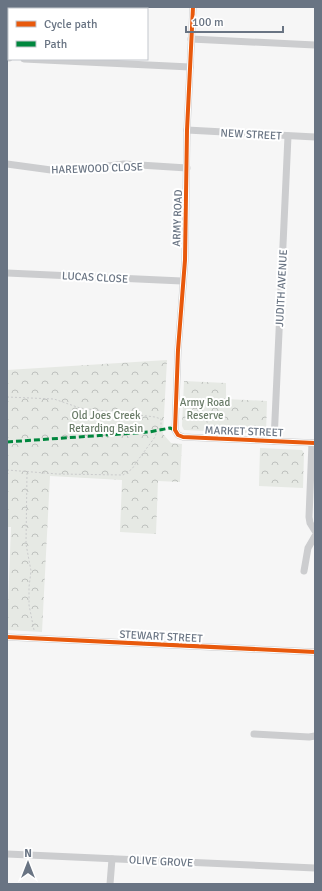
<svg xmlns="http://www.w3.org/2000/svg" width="322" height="891" font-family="Signika,sans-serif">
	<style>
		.forest { fill: url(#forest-crowns) }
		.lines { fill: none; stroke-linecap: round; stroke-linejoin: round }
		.path { stroke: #cacbcc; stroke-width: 1; stroke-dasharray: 2 2; stroke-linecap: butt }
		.minor { stroke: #cccdcf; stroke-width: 7 }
		.quiet { stroke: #00873e; stroke-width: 3; stroke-dasharray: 6 3; stroke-linecap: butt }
		.cycleway-casing { stroke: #fff; stroke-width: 6 }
		.cycleway { stroke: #e8590c; stroke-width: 4 }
		.labels { text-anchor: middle; stroke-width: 4; stroke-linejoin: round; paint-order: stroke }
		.street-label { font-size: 11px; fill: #697483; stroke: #fff }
		.park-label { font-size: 11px; fill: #697b67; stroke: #fff }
	</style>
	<defs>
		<pattern id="forest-crowns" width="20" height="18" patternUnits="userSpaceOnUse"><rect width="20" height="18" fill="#e6e9e4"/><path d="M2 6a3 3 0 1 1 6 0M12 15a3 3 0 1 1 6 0" fill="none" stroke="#bec1be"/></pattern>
	</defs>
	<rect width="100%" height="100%" fill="#f6f6f6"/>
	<g class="forest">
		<path d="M167,360L163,434L171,443L182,444L180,482L158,481L156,534L120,532L122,480L50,476L42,632L7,630L11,527H7V370Z"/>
		<path d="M184,381L226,383V399L267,401L266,434L184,430L182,426Z"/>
		<path d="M260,448L302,450L304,453L303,488L259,486Z"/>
	</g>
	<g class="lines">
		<g class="path">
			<path d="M7,397L54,399L80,408L155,417L161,419V430"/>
			<path d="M184,401L192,403L211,401"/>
			<path d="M200,402C202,413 209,420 208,431"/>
			<path d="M7,470L58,474L123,475L132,469L138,460L155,437L157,431"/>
			<path d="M27,473L26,544L31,571L29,587V605L34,630"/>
		</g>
		<g class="minor">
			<path d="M193,7L187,130L185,260L178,350L175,430L178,435L183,437L315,443"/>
			<path d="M191,39L315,45"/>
			<path d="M7,58H9"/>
			<path d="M24,59L190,67"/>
			<path d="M187,130L315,137"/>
			<path d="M7,164L51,170L67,171L124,164L187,168"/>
			<path d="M7,273L182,281"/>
			<path d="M274,441L288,136"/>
			<path d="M312,443L309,517L310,523L315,531"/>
			<path d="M304,571L308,548L315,536"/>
			<path d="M7,637L315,652"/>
			<path d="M254,734L309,737L315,736"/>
			<path d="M7,854L315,868"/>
			<path d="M110,884L112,859"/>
		</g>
		<path class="quiet" d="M7,442L149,432L170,428L175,430"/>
		<g class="cycleway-casing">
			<g id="cycleway">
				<path d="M193,7L187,130L185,260L178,350L175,430L178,435L183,437L315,443"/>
				<path d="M7,637L315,652"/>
			</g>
		</g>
		<use href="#cycleway" class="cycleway"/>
	</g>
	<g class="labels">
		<g class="street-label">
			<text transform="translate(251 134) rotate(3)" y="4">NEW STREET</text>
			<text transform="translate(97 168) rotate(-2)" y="4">HAREWOOD CLOSE</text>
			<text transform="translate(177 218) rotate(-88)" y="4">ARMY ROAD</text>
			<text transform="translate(95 277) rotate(3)" y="4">LUCAS CLOSE</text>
			<text transform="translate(281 288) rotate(-87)" y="4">JUDITH AVENUE</text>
			<text transform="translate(244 431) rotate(2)" y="4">MARKET STREET</text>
			<text transform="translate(161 636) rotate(3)" y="4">STEWART STREET</text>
			<text transform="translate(161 861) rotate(3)" y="4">OLIVE GROVE</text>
		</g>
		<g class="park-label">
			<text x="205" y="406">Army Road<tspan x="205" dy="13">Reserve</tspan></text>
			<text x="106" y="419">Old Joes Creek<tspan x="106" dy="13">Retarding Basin</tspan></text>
		</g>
	</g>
	<rect width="322" height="891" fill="none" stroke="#697483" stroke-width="16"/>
	<rect x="8" y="8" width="140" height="52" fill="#ffffff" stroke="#c3c7cd"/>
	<rect x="16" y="21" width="20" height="6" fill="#e8590c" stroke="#c3c7cd"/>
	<text x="44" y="28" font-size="12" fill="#697483">Cycle path</text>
	<rect x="16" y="41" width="20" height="6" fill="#00873e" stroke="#c3c7cd"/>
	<text x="44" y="48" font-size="12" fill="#697483">Path</text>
	<g transform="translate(28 863)" stroke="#ffffff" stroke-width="3" paint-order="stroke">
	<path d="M0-3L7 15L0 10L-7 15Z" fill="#697483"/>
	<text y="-6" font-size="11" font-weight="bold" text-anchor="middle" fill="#697483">N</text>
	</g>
	<path d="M186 26v6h97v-6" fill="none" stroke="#697483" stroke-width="2"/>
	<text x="192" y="26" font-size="12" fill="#697483" stroke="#ffffff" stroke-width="3" paint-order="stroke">100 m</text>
</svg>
